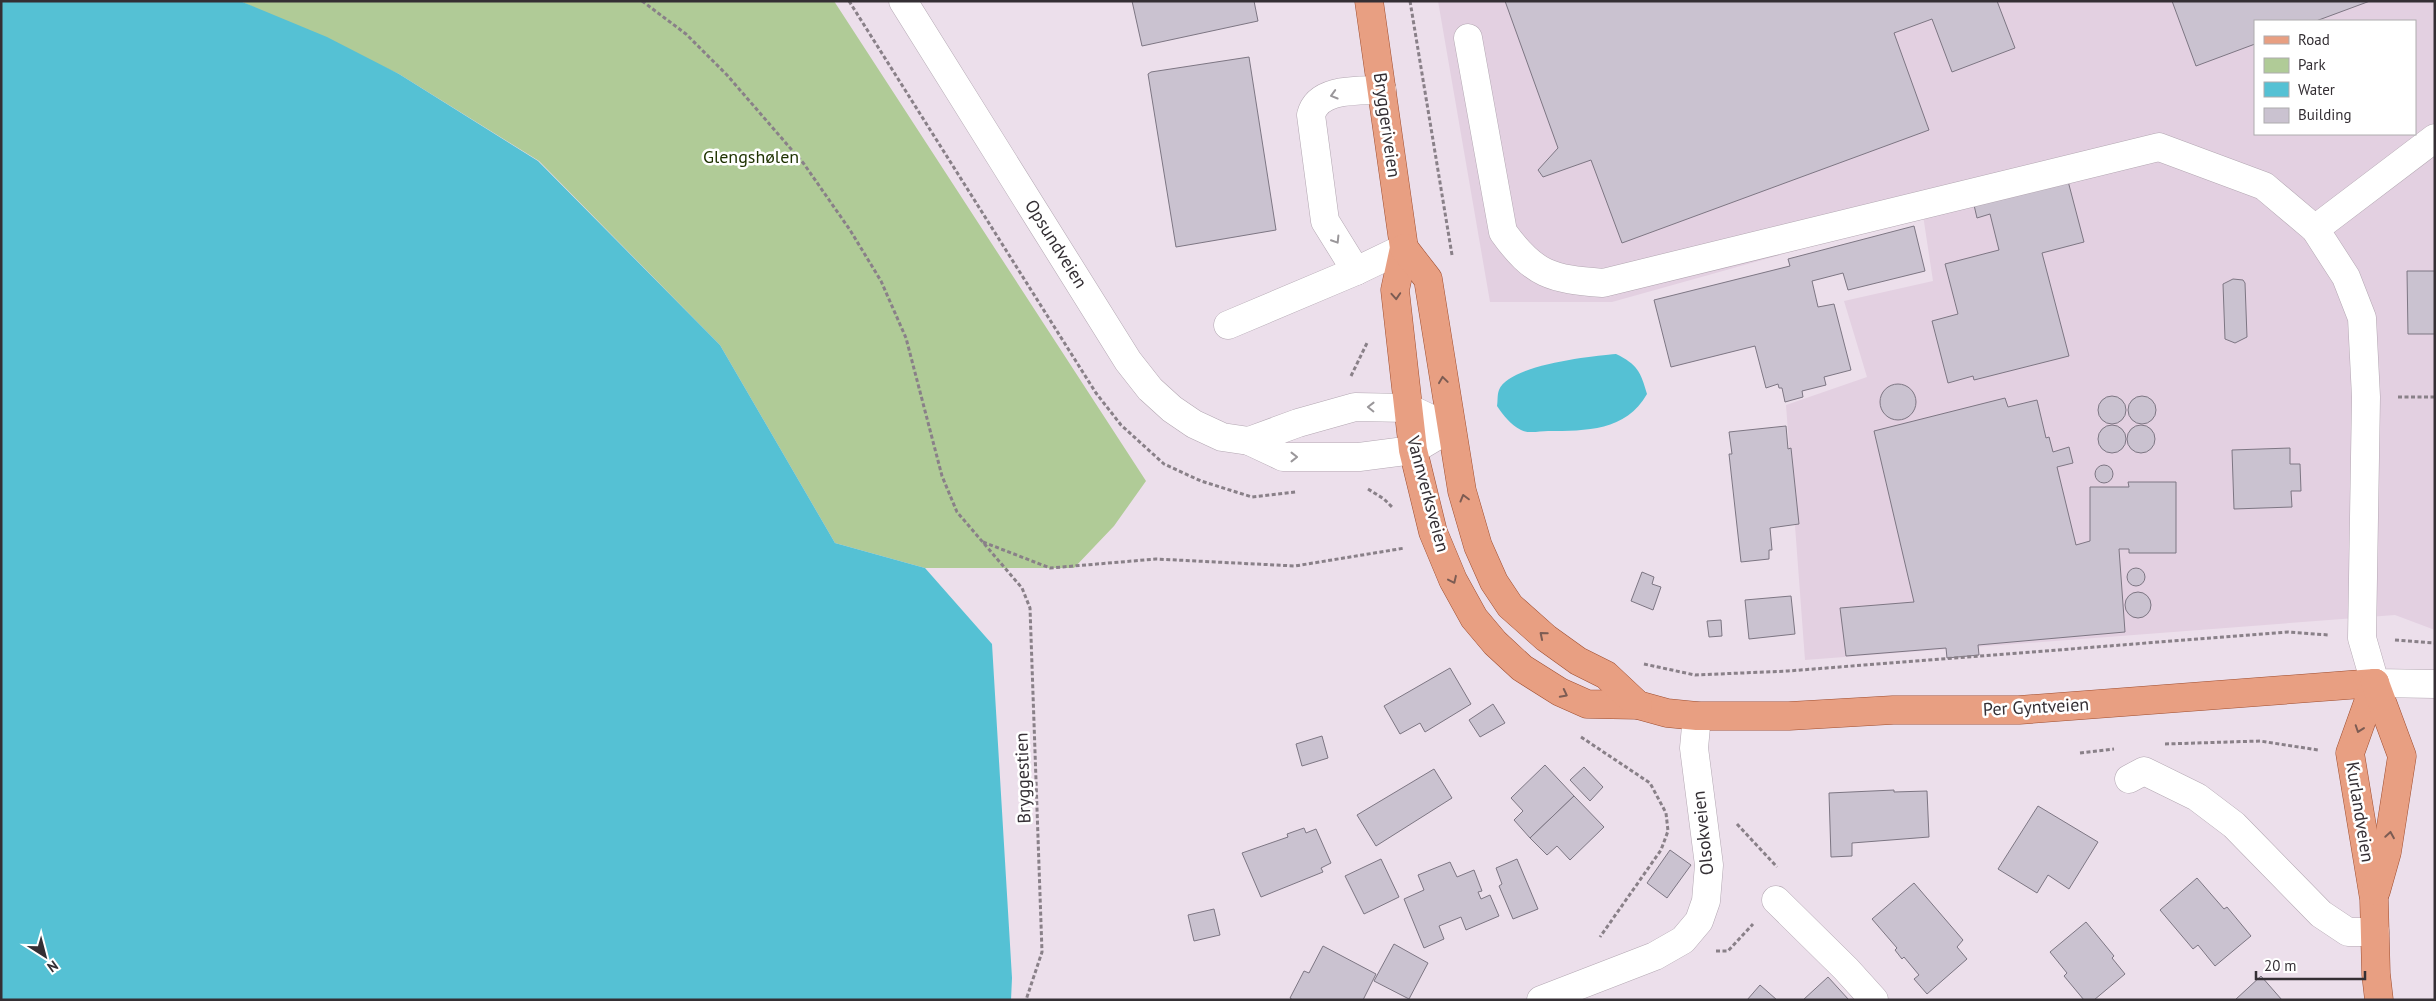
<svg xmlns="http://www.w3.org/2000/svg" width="2436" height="1001" font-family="'PT Sans',sans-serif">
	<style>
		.built { fill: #e3d0e1; fill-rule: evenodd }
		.green { fill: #b0cb97 }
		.water { fill: #55c1d4 }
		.building { fill: #cac2d0; stroke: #7d7683 }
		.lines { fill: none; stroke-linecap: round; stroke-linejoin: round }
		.minor-casing { stroke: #b3a7b2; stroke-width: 29 }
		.major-casing { stroke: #9f4e30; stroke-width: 29 }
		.path { stroke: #898088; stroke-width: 3; stroke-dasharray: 4 2.5; stroke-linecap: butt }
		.minor { stroke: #fff; stroke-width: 28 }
		.major { stroke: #e89f82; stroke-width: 28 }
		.oneway { stroke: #9a979a }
		.oneway2 { stroke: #7c5c53 }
		.labels { text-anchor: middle; stroke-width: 5; stroke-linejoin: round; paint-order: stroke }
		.street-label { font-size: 18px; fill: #342f34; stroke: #fff }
		.park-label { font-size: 18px; fill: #1e3200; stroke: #fff }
	</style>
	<rect width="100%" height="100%" fill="#ecdfeb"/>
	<path class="built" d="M1438,1H2435V630L2395,615L1805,660L1786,405L1867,377L1844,301L1933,281L1923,215L1612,302H1490ZM2255,21H2415V134H2255Z"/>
	<path class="green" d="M240,1H834L1146,481L1114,526L1074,568H925L835,543L720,345L539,161L399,74Z"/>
	<g class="water">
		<path d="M1,1H240L327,37L399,74L538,161L720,345L835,543L925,568L992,644L1012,978L1011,1000H1Z"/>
		<path d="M1616,354C1637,364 1641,372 1647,394C1626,431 1586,431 1548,431C1540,431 1528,434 1521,430C1510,424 1504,416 1497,406C1498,401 1497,395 1499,390C1509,365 1591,356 1616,354Z"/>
	</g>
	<g class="building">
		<path d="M1132,1H1254L1258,21L1142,46Z"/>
		<path d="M1505,1H1997L2015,48L1952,72L1932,19L1894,33L1929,130L1622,243L1591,160L1543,177L1538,170L1558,148Z"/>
		<path d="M2172,1H2370L2316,21H2255V44L2196,66Z"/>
		<path d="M1249,57L1276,230L1176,247L1148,74L1151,72Z"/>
		<path d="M2068,181L2084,242L2042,253L2069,356L1974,380L1973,376L1948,383L1932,321L1958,314L1945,264L1999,250L1990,214L1977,218L1974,205Z"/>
		<path d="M1914,226L1925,271L1848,290L1843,273L1812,281L1818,307L1834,304L1851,370L1824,377L1826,385L1802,391L1803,397L1785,402L1782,388H1779L1778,384L1766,388L1755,346L1671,367L1654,300L1790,266L1788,259Z"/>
		<path d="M2407,271H2435V334H2408Z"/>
		<path d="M2233,279L2243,280L2245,283L2247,337L2235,343L2225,339L2223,284Z"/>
		<circle cx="1898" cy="402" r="18"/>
		<circle cx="2112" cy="410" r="14"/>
		<circle cx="2142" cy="410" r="14"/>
		<path d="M2005,398L2008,407L2037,400L2046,438L2049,437L2053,452L2069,447L2073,463L2057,467L2076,545L2090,541V487H2129L2128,482H2176V553H2129V549H2119L2125,632L1978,645L1979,655L1947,658L1946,648L1846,656L1840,608L1914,602L1874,431Z"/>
		<circle cx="2112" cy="439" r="14"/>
		<circle cx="2141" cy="439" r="14"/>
		<path d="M1786,426L1788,449L1791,448L1799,524L1770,528L1772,550H1769V559L1741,562L1729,454H1732L1729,432Z"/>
		<path d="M2290,448V464H2300L2301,491H2291L2292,507L2234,509L2232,450Z"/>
		<circle cx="2104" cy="474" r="9"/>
		<circle cx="2136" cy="577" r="9"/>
		<path d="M1642,572L1654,577L1652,584L1661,587L1653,610L1631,601Z"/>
		<circle cx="2138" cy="605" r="13"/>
		<path d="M1791,596L1795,634L1749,639L1745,600Z"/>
		<path d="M1721,620L1722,636L1709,637L1707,621Z"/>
		<path d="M1450,668L1471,704L1425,732L1420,723L1400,734L1384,706Z"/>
		<path d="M1493,704L1505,723L1480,737L1469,720Z"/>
		<path d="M1322,736L1328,758L1302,766L1296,744Z"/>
		<path d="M1545,765L1574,796L1530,838L1514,820L1523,811L1511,798Z"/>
		<path d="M1584,767L1603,787L1590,801L1570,780Z"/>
		<path d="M1434,769L1452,798L1376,846L1357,815Z"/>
		<path d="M1894,790V792L1927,791L1929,837L1852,843V856L1831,857L1829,793Z"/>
		<path d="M1574,796L1604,827L1570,860L1557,846L1547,855L1530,838Z"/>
		<path d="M2038,806L2098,842L2069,889L2048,875L2037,893L1998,869Z"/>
		<path d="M1304,828L1306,833L1316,829L1331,863L1321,868L1323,872L1261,897L1242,853L1288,837L1287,834Z"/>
		<path d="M1670,850L1691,865L1667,898L1647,883Z"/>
		<path d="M1381,859L1399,897L1364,914L1345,876Z"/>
		<path d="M1517,859L1538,909L1513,919L1499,886L1502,884L1496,868Z"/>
		<path d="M1450,862L1457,877L1474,870L1482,891L1478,892L1481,899L1490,895L1499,916L1466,930L1461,917L1439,926L1444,939L1424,948L1404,899L1424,890L1418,875Z"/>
		<path d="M2197,878L2224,909L2227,907L2251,936L2215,966L2198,945L2193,949L2160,910Z"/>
		<path d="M1914,883L1963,940L1957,947L1967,959L1927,994L1914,979L1919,975L1904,957L1902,959L1895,950L1897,948L1872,919Z"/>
		<path d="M1214,909L1220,935L1194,941L1188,915Z"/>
		<path d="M2086,922L2114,956L2112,958L2125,974L2094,1000H2084L2064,976L2067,973L2050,952Z"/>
		<path d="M1394,944L1428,963L1409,999L1374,981Z"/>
		<path d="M1323,946L1376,974L1363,1000H1293L1290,998L1304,971L1309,973Z"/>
		<path d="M2261,976L2282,1000H2235Z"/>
		<path d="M1828,977L1849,1000H1803Z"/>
		<path d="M1760,985L1777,1000H1747Z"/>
	</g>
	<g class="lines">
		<g class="minor-casing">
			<g id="minor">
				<path d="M903,1L1128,361L1150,389L1172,409L1194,424L1222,437L1249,441L1283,457H1359L1413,450L1450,428"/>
				<path d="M1468,38L1503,232C1534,275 1551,279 1603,283L2159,147L2264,186L2315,229L2346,277L2362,318L2366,397L2362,638L2375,683L2435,684"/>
				<path d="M2315,229L2435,138"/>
				<path d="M1356,271L1325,221L1311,115C1318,87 1359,91 1382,90"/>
				<path d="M1228,325L1356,271L1404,248"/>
				<path d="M1249,441L1298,423L1355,407L1408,408L1450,428"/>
				<path d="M2129,779L2144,771L2197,797L2234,825L2321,914L2348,932H2375"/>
				<path d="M1776,900L1846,969L1874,1000"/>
				<path d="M1541,1000L1655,956L1683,940L1699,921L1706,901L1709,865L1694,748L1697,716"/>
			</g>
		</g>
		<g class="major-casing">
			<g id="major">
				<path d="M1369,1L1404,248L1395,290L1413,450L1433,532L1453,580L1474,618L1495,643L1522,668L1560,692L1587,704L1638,705L1667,713L1697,716H1789L1893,710H2019L2375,683"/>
				<path d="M1404,248L1428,279L1462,491L1478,546L1494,582L1510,606L1546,638L1578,661L1606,675L1638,705"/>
				<path d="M2375,683L2350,753L2374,899L2376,974L2379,1000"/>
				<path d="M2375,683L2402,756L2387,852L2376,891"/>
			</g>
		</g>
		<g class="path">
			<path d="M642,1L686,34L727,75L804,164L850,230L881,281L906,338L942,476L957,512L1022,588L1030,608L1042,952L1026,1000"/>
			<path d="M849,1L1096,393L1121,425L1164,464L1201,481L1252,497L1296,492"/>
			<path d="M1410,1L1452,255"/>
			<path d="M1351,376L1367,343"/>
			<path d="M2398,397H2435"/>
			<path d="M1368,489L1384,499L1393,508"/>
			<path d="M983,542L1050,568L1156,559L1295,566L1405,548"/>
			<path d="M2395,640L2435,643"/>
			<path d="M1644,664L1695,675L1788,671L2288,632L2329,635"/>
			<path d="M1581,737L1650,783L1666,813L1668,831L1661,850L1600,937"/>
			<path d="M2165,744L2260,741L2318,750"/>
			<path d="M2080,753L2114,749"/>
			<path d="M1737,824L1777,867"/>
			<path d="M1716,951H1728L1753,924"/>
		</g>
		<use href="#minor" class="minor"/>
		<use href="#major" class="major"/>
	</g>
	<defs><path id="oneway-chevron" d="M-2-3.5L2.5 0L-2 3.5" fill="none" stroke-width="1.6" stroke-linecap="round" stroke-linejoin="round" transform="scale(1.25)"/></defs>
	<g class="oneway">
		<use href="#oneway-chevron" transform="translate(1334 95) rotate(164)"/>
		<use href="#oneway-chevron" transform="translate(1336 240) rotate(58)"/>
		<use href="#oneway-chevron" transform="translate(1371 407) rotate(-179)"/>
		<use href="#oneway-chevron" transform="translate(1294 457)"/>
	</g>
	<g class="oneway2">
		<use href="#oneway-chevron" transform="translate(1396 296) rotate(86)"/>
		<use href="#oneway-chevron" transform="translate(1443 380) rotate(-98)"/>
		<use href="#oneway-chevron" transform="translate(1464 498) rotate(-105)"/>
		<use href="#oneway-chevron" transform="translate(1453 580) rotate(65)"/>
		<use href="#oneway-chevron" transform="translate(1543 635) rotate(-140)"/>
		<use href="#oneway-chevron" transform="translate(1564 694) rotate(27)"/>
		<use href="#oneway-chevron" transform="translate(2359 729) rotate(109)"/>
		<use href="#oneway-chevron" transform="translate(2390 835) rotate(-81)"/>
	</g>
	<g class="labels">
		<g class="street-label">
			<text transform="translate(1387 125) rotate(82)" y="6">Bryggeriveien</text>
			<text transform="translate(1056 244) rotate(58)" y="6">Opsundveien</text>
			<text transform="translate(1428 494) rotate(75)" y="6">Vannverksveien</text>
			<text transform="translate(2036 707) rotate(-3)" y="6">Per Gyntveien</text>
			<text transform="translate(1023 778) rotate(-92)" y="6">Bryggestien</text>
			<text transform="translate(2360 812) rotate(81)" y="6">Kurlandveien</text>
			<text transform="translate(1703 833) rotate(-96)" y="6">Olsokveien</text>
		</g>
		<g class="park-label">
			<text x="751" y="163">Glengshølen</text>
		</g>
	</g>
	<rect width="2436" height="1001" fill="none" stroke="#342f34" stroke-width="5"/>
	<rect x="2254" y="20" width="162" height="115" fill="#ffffff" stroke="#aeacae"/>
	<rect x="2264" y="36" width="25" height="8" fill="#e89f82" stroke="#aeacae"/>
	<text x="2298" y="45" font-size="15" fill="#342f34">Road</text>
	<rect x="2264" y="58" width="25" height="15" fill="#b0cb97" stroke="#aeacae"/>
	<text x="2298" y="70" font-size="15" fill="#342f34">Park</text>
	<rect x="2264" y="82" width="25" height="15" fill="#55c1d4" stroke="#aeacae"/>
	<text x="2298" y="95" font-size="15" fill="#342f34">Water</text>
	<rect x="2264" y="108" width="25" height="15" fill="#cac2d0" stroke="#aeacae"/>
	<text x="2298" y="120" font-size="15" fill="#342f34">Building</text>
	<g transform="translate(45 956) rotate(144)" stroke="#ffffff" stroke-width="4" paint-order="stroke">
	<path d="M0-4L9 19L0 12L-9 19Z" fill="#342f34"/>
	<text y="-8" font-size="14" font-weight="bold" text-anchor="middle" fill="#342f34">N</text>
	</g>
	<path d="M2256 971v8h109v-8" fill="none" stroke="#342f34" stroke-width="2.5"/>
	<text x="2264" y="971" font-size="15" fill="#342f34" stroke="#ffffff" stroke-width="4" paint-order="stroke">20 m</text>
</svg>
